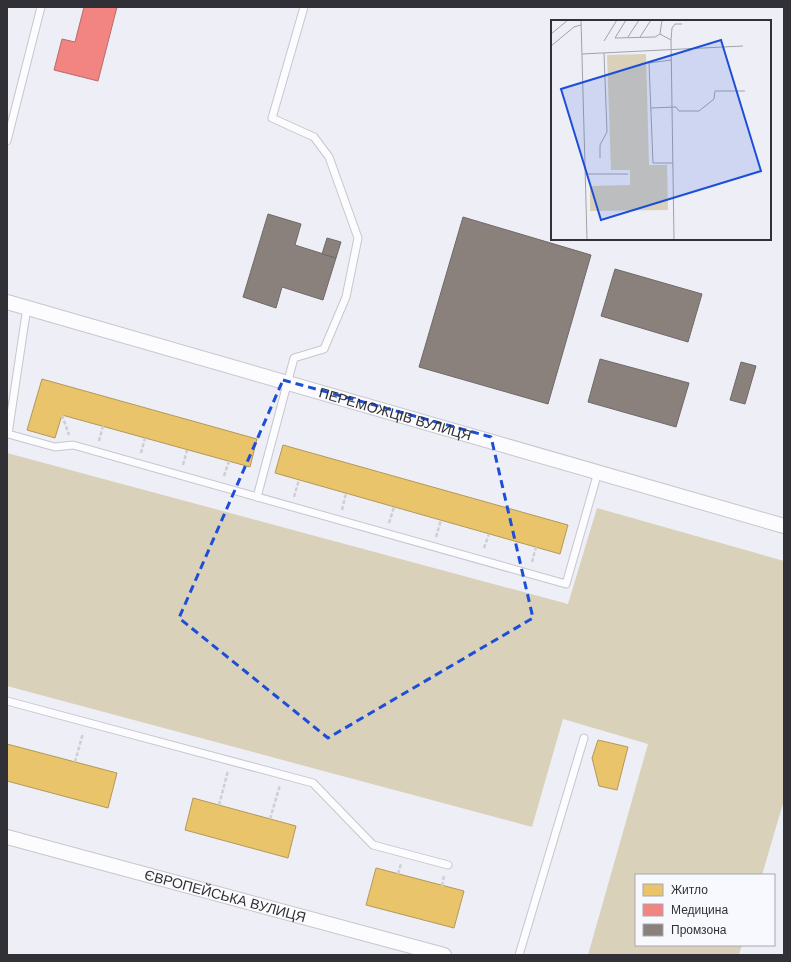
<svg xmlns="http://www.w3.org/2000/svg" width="791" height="962" font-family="Arial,sans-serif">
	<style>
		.green { fill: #d9d1ba }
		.homes { fill: #e9c46a; stroke: #b2985a }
		.health { fill: #f28482; stroke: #b86b6b }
		.industry { fill: #8a817c; stroke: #6f6967 }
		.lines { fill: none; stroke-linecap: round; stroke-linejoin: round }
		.lane-casing { stroke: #c6c6cd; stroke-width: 9 }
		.street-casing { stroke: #c6c6cd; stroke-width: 16 }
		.path { stroke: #cfcfd1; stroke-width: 2.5; stroke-dasharray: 4 2; stroke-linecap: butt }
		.lane { stroke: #fcfcfe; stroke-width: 7 }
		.street { stroke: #fcfcfe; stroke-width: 14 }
		.marked { fill: none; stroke: #1d4ed8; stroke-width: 3; stroke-dasharray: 8 5; stroke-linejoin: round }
		.labels { text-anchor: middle; stroke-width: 4; stroke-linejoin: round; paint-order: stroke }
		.street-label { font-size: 14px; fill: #303036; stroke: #f8f8ff }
		.inset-road { fill: none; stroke: #a2a2a9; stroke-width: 1 }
		.view { fill: #1d4ed8; fill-opacity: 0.15; stroke: #1d4ed8; stroke-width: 2 }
		.inset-edge { fill: none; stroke: #303036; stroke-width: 2 }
	</style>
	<rect width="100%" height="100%" fill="#eeeef6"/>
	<path class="green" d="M7,453L568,604L597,508L784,561V800L762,875H636V945H742L739,955H588L648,744L563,719L532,827L7,686Z"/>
	<g class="homes">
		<path d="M42,379L257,439L250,467L62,415L55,438L27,430Z"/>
		<path d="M283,445L568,525L560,554L275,473Z"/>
		<path d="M598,740L628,747L617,790L599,786L592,758Z"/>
		<path d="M7,744L117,773L108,808L7,781Z"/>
		<path d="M193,798L296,826L288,858L185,830Z"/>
		<path d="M376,868L464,891L454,928L366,905Z"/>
	</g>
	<path class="health" d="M84,7H117L98,81L54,70L62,39L75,42Z"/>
	<g class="industry">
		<path d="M268,214L301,224L295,245L336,258L323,300L282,287L276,308L243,297Z"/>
		<path d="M463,217L591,255L548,404L419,367Z"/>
		<path d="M327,238L341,242L336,258L322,254Z"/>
		<path d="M615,269L702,294L688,342L601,316Z"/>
		<path d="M600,359L689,383L676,427L588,402Z"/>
		<path d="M741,362L756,366L745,404L730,400Z"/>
	</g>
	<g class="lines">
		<g class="lane-casing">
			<g id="lane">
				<path d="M7,141L41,7"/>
				<path d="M27,307L8,434L55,447L73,445L566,584L598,472"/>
				<path d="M257,497L294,358L324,349L346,297L358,238L329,157L314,137L272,118L304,7"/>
				<path d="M7,701L313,783L373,845L448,865"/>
				<path d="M519,955L584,738"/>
			</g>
		</g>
		<g class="street-casing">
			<g id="street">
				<path id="s1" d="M7,302L784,526"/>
				<path id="s2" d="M7,837L444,955"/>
			</g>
		</g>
		<g class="path">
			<path d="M62,415L69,435"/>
			<path d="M99,441L103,426"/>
			<path d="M141,453L145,438"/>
			<path d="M183,465L187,450"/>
			<path d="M224,476L229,461"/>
			<path d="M294,497L299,480"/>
			<path d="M342,510L346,493"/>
			<path d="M389,523L394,507"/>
			<path d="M436,537L441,520"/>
			<path d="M484,548L489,534"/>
			<path d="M532,562L536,547"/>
			<path d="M75,762L83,733"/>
			<path d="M219,805L228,771"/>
			<path d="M270,819L280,785"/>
			<path d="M398,874L401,864"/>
			<path d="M442,886L444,876"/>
		</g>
		<use href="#lane" class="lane"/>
		<use href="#street" class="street"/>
	</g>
	<path class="marked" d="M283,380L491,437L533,618L328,738L179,618Z"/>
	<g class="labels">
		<g class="street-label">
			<text dy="5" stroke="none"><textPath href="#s1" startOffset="404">ПЕРЕМОЖЦІВ ВУЛИЦЯ</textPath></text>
			<text dy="5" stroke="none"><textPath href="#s2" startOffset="226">ЄВРОПЕЙСЬКА ВУЛИЦЯ</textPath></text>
		</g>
	</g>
	<g transform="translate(551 20)">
		<rect width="220" height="220" fill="#eeeef6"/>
		<path d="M95,34L98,145H116L117,190L39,191V166L79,165V150H60L56,35Z" fill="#d9d1ba"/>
		<path class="inset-road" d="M30,0L36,220M75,0L64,18L104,17L109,14L111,0M0,14L17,0M109,14L120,20M77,17L88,0M89,17L100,0M53,21L66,0M0,26L23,7L30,5M31,34L192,26M120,40L98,43L102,143H122M100,88L125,87L128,91H148L163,79L164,71H194M49,138V125L56,112L53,33M34,154H77M123,220L120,20L121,8L124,4H131"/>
		<path class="view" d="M170,20L210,151L50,200L10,69Z"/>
		<rect width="220" height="220" class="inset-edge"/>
	</g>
	<rect width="791" height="962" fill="none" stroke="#303036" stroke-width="16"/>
	<rect x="635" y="874" width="140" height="72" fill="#f8f8ff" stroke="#a8a8af"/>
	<rect x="643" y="884" width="20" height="12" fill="#e9c46a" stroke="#a8a8af"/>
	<text x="671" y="894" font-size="12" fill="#303036">Житло</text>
	<rect x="643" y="904" width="20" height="12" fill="#f28482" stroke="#a8a8af"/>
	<text x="671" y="914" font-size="12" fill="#303036">Медицина</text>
	<rect x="643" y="924" width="20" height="12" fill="#8a817c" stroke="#a8a8af"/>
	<text x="671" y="934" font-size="12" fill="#303036">Промзона</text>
</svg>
